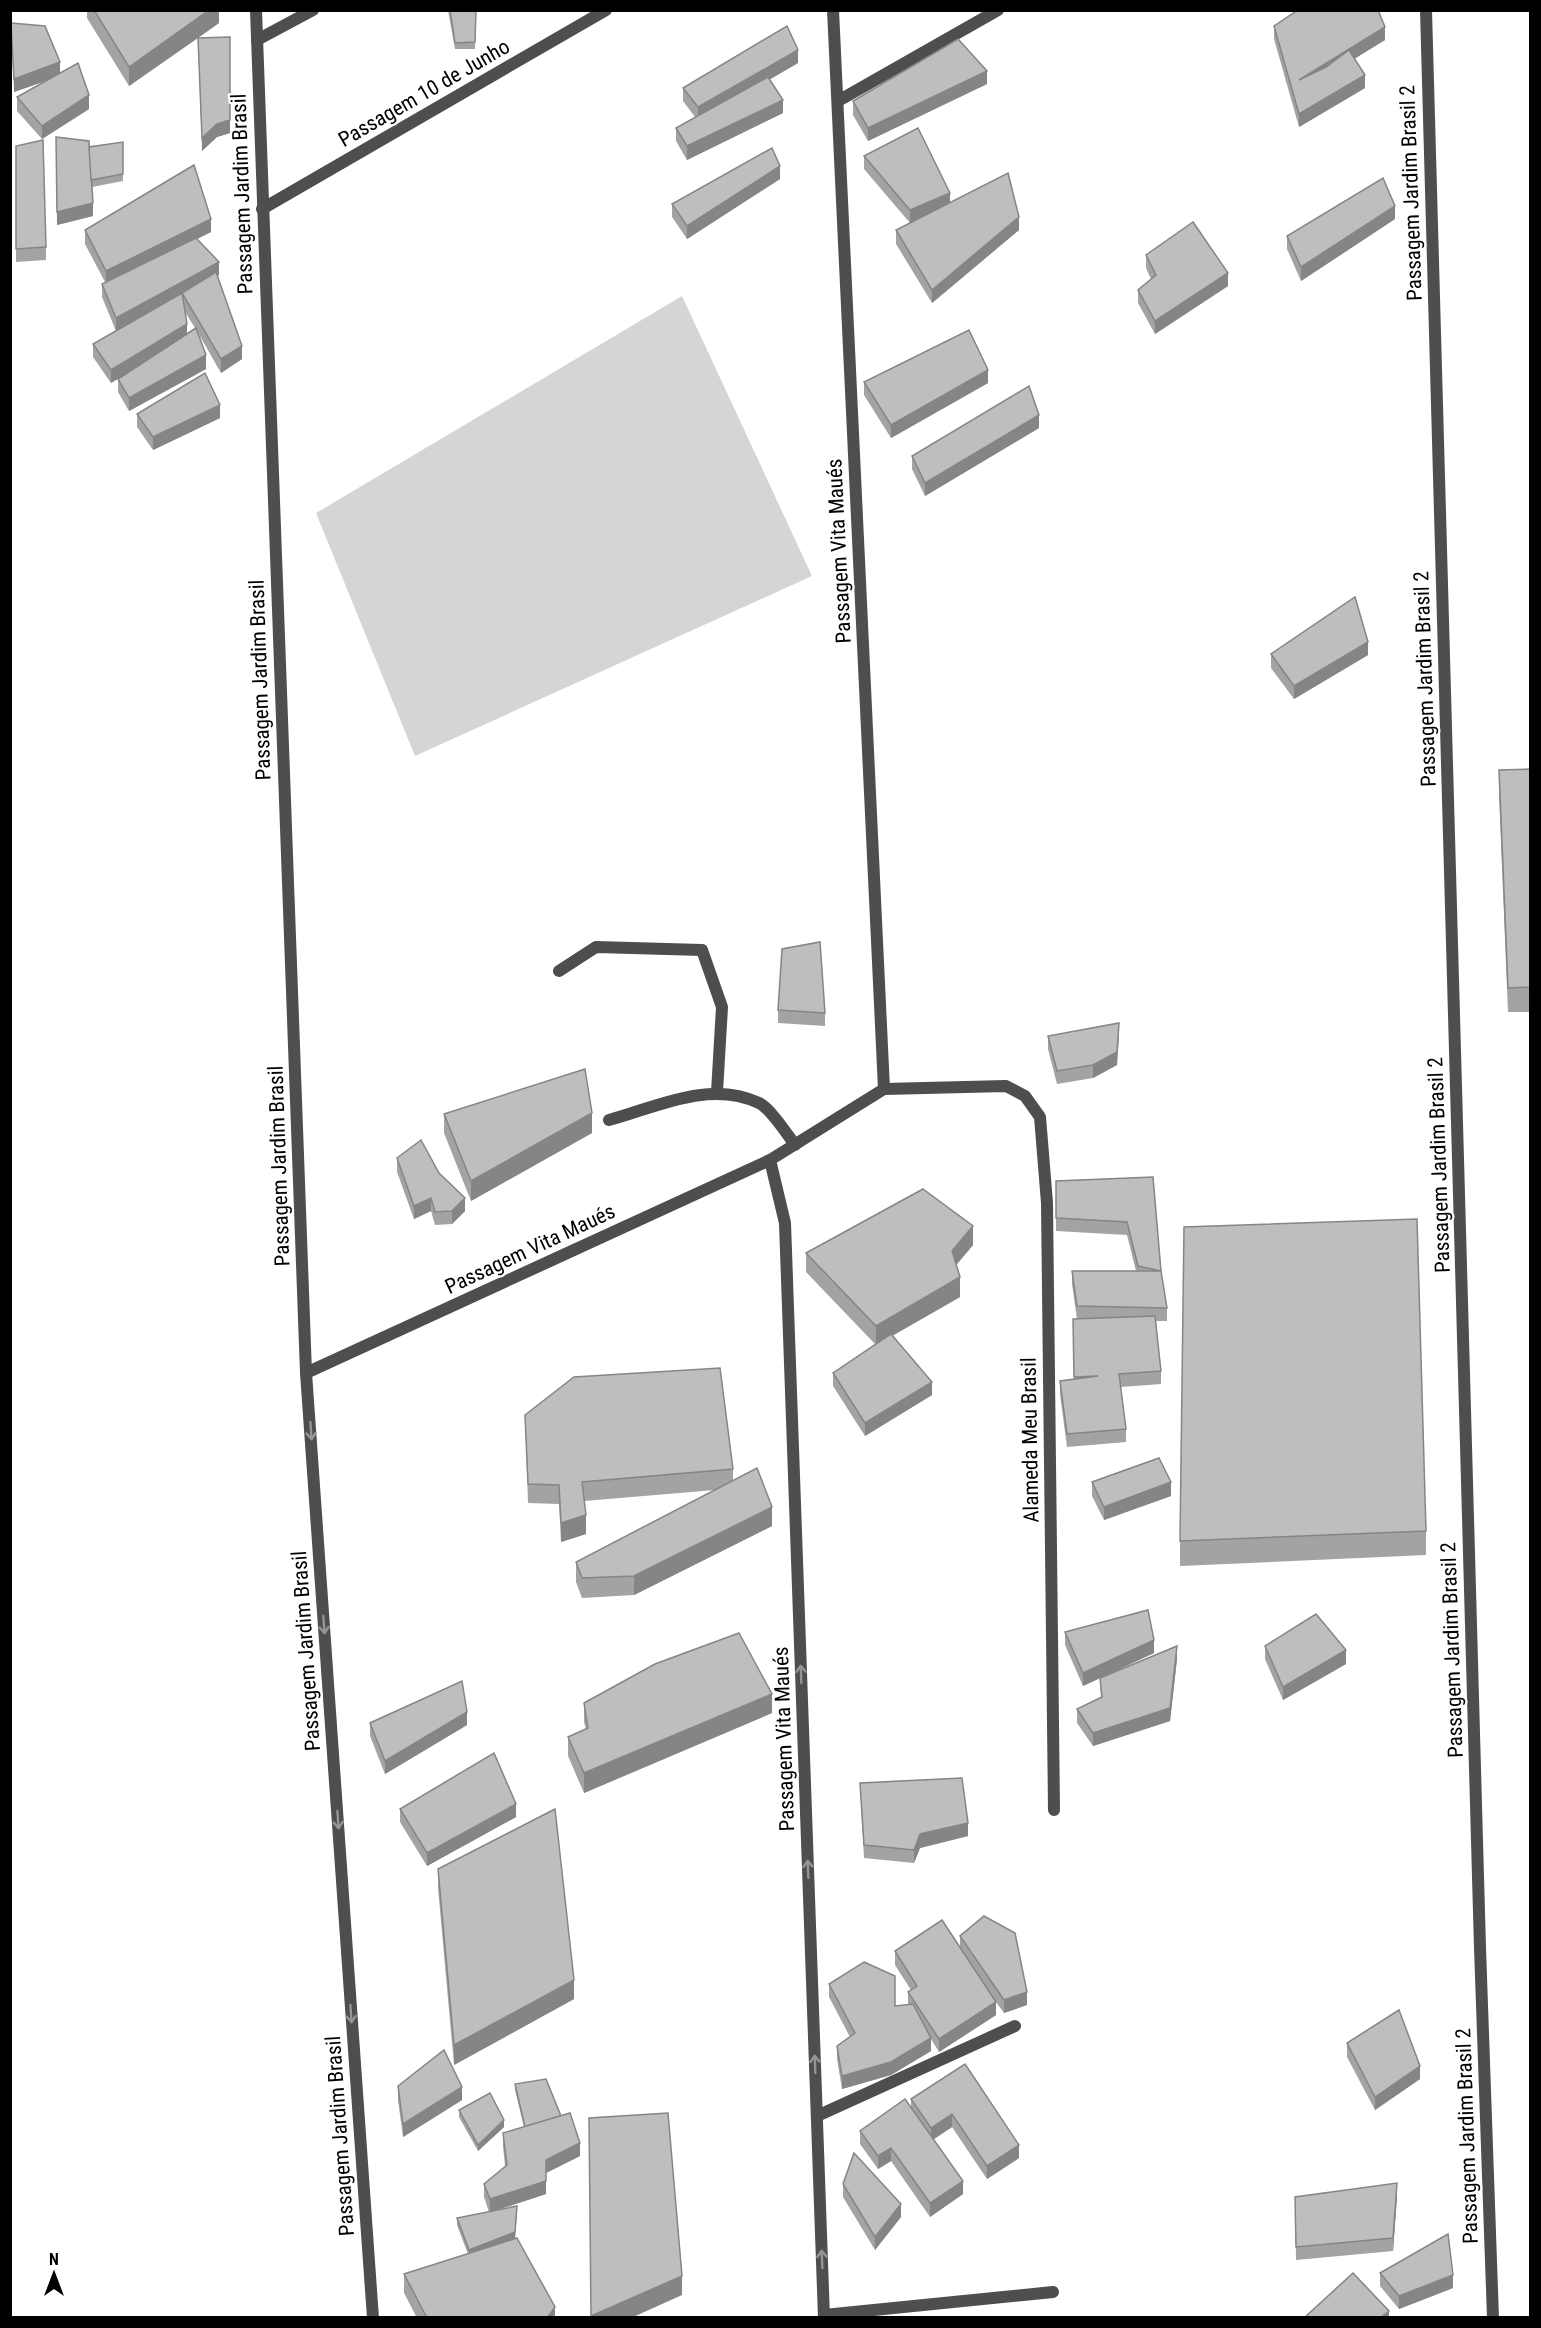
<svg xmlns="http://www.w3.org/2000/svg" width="1541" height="2328" font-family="'Roboto Condensed',sans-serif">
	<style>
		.green { fill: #d5d5d5 }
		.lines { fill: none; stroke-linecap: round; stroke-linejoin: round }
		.service { stroke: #4e4e4e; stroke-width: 12 }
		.minor { stroke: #4e4e4e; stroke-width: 12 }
		.tertiary { stroke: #4e4e4e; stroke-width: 12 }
		.wall { fill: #a3a3a3; fill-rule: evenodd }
		.shaded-wall { fill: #858585 }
		.building { fill: #bebebe; stroke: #858585; stroke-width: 1.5 }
		.oneway { stroke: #959595 }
		.labels { text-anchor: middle; stroke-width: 4.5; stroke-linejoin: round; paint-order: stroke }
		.street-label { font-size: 21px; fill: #000; stroke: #fff }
	</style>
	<rect width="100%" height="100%" fill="#fff"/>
	<path class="green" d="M682,296L812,576L415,756L316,513Z"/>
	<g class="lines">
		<g class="service">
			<path d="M559,971L596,947L702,950L722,1007L717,1092"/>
			<path d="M609,1120C657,1107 709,1080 759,1103C770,1108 787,1134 795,1145"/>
			<path d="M824,2315L1053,2292"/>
		</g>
		<g class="minor">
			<path d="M256,10L306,1373L373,2318"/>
			<path d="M833,10L884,1089"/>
			<path d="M257,40L313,10"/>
			<path d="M838,101L998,10"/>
			<path d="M262,209L606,10"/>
			<path d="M770,1160L785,1223L824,2318"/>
			<path d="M306,1373L770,1160L884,1089L1006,1086L1025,1096L1040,1117L1047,1203L1054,1810"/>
			<path d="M817,2116L1015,2026"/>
		</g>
		<path class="tertiary" d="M1426,10L1480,1948L1493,2318"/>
	</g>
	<g class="wall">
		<path d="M87,10H219V23L198,38L230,133L217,137L202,151L198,38L129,86L87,18Z"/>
		<path d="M448,10H476L475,49H455Z"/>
		<path d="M11,23L60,73L89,109L42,139L17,111V97L48,80L14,92Z"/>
		<path d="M1274,26L1385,40L1355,58L1365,88L1299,127L1274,39Z"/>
		<path d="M798,63L770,79L783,113L687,160L676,141V128L695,117L683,101V88Z"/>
		<path d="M987,84L868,141L853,115V101Z"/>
		<path d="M123,142V181L92,187L93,216L57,225L56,150L89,147Z"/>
		<path d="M16,146L46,247V260L16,262Z"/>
		<path d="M864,156L950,202L1019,230L932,303L896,244V230L910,223L864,169Z"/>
		<path d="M780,179L687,239L672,217V204Z"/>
		<path d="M1395,219L1301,281L1287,249V236Z"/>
		<path d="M85,230L211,232L197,239L219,275L217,276L242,359L221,373L197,331L206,369L129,411L118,392V379L129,372L111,383L93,357V344L116,331L102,297V284L105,282L85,244ZM185,312L195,328L187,333Z"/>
		<path d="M1146,255L1228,286L1155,334L1138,303V290L1151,279L1146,268Z"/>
		<path d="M864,382L988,383L891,438L864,395Z"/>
		<path d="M137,414L220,418L153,450L137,427Z"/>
		<path d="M1039,428L925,496L912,469V456Z"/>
		<path d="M1271,654L1368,655L1294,699L1271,668Z"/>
		<path d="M1530,769V1012H1508L1499,795V770Z"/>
		<path d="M778,1010L825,1013V1026L778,1023Z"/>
		<path d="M1048,1036L1119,1037L1117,1065L1093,1078L1057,1084L1048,1049Z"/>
		<path d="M444,1114L592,1133L471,1201L444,1133Z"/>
		<path d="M397,1158L439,1173L465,1211L452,1224L435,1225L431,1211L414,1219L397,1172Z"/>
		<path d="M1153,1177L1161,1271L1167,1308V1321H1156L1161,1371V1384L1121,1387L1126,1429V1442L1067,1447L1060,1394V1381L1074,1379L1073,1319H1077L1072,1284V1271H1136L1127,1235L1056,1231V1181Z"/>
		<path d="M973,1245L956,1265L960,1297L892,1336L932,1395L865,1436L833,1386V1373L875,1344L806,1272V1253Z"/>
		<path d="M525,1415L733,1469V1480L772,1526L634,1595L582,1598L576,1582V1562L715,1490L584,1501L586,1534L561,1542L559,1504L528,1503Z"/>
		<path d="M1092,1482L1171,1496L1104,1520L1092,1496Z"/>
		<path d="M1426,1531V1555L1180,1566V1541Z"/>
		<path d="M1065,1632L1154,1653L1107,1675L1177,1659L1170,1721L1093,1746L1077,1723V1709L1101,1698L1100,1678L1083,1686L1065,1645Z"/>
		<path d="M1265,1646L1346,1664L1283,1700L1265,1659Z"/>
		<path d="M584,1703L772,1713L584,1793L568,1756V1737L586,1729L584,1722Z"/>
		<path d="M370,1723L467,1725L385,1774L370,1736Z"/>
		<path d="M860,1783L968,1836L920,1848L914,1863L864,1858Z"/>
		<path d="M400,1809L516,1817L427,1866L400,1822Z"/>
		<path d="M438,1869L574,1999L454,2065L438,1888Z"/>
		<path d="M960,1936L1027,2005L1004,2013L996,2002V2015L939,2052L931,2039V2051L891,2075L842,2089L837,2059V2046L850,2037L829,1997V1984L895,2006L908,2005V1992L911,1990L895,1965V1951L960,1947Z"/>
		<path d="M1347,2043L1420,2079L1375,2110L1347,2057Z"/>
		<path d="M965,2064L1019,2158L987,2179L952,2127L934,2139L963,2194L930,2217L891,2161L878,2169L860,2144V2131L911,2107V2099Z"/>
		<path d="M515,2084L561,2116L580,2156L546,2173V2194L495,2211L517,2213L515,2239L555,2318H417L404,2293V2274L468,2254L457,2225V2218L489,2212L484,2197V2184L505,2166L503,2146V2133L524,2127L515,2090Z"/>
		<path d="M398,2086L462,2100L403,2137L398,2100Z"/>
		<path d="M459,2110L504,2127L478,2151L459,2117Z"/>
		<path d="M843,2184L901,2217L875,2250L843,2197Z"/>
		<path d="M1397,2196L1393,2251L1296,2260L1295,2197Z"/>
		<path d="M1380,2273L1453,2288L1399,2309L1380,2286Z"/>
	</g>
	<g class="shaded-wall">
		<path d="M209,10H219V23L129,86V67Z"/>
		<path d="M1385,27V40L1299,93V80Z"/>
		<path d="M798,50V63L698,121V107Z"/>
		<path d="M60,62V76L14,92V79Z"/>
		<path d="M987,71V84L868,141V128Z"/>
		<path d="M1365,75V88L1299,127V114Z"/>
		<path d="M89,95V109L42,139V126Z"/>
		<path d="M783,100V113L687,160V146Z"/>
		<path d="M230,120V133L217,137L202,151V138L217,124Z"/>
		<path d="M780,166V179L687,239V226Z"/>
		<path d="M950,193V206L910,223V210Z"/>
		<path d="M93,203V216L57,225V212Z"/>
		<path d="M1395,206V219L1301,281V267Z"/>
		<path d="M1019,217V230L932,303V290Z"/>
		<path d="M211,219V232L106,284V271Z"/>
		<path d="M219,262V275L116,331V318Z"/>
		<path d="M1228,273V286L1155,334V321Z"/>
		<path d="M187,324V337L111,383V370Z"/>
		<path d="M242,346V359L221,373V359Z"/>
		<path d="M206,355V369L129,411V398Z"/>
		<path d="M988,370V383L891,438V425Z"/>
		<path d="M220,405V418L153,450V437Z"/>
		<path d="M1039,415V428L925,496V483Z"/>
		<path d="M1368,642V655L1294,699V686Z"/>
		<path d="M1119,1023L1117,1065L1093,1078V1065Z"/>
		<path d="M592,1113V1133L471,1201V1181Z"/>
		<path d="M431,1198V1211L414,1219V1206Z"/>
		<path d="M465,1198V1211L452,1224V1211Z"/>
		<path d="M973,1226V1245L952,1270V1251Z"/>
		<path d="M960,1277V1297L876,1345V1326Z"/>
		<path d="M932,1382V1395L865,1436V1423Z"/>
		<path d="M1171,1482V1496L1104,1520V1507Z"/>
		<path d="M772,1507V1526L634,1595V1576Z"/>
		<path d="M586,1515V1534L561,1542V1523Z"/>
		<path d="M1154,1640V1653L1083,1686V1673Z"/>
		<path d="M1177,1646V1659L1170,1721L1093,1746V1733Z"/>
		<path d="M1346,1650V1664L1283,1700V1687Z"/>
		<path d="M772,1694V1713L584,1793V1773Z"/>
		<path d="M467,1712V1725L385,1774V1761Z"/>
		<path d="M516,1804V1817L427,1866V1853Z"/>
		<path d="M968,1823V1836L920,1848L914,1863V1850L920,1834Z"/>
		<path d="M574,1980V1999L454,2065V2045Z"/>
		<path d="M1027,1992V2005L1004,2013V2000Z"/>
		<path d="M996,2002V2015L939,2052V2039Z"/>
		<path d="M931,2038V2051L891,2075L842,2089V2076Z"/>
		<path d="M1420,2066V2079L1375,2110V2097Z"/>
		<path d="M462,2087V2100L403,2137V2124Z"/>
		<path d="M952,2114V2127L931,2141V2128Z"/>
		<path d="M504,2120V2127L478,2151V2145Z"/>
		<path d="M580,2143V2156L546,2173V2160Z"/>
		<path d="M1019,2145V2158L987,2179V2166Z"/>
		<path d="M891,2148V2161L878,2169V2156Z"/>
		<path d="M546,2181V2194L490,2212V2199Z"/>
		<path d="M963,2181V2194L930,2217V2203Z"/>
		<path d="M1397,2183V2196L1393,2251V2238Z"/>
		<path d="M901,2204V2217L875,2250V2237Z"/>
		<path d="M517,2206L515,2239L469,2256V2250Z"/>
		<path d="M1453,2275V2288L1399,2309V2296Z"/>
		<path d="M682,2276V2295L631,2318H591V2316Z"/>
		<path d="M555,2307V2318H547Z"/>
		<path d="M1389,2311V2318H1380Z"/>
	</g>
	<g class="building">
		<path d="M94,10H209L129,67Z"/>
		<path d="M450,10H476L475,42L455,43Z"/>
		<path d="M1298,10H1378L1385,27L1299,80L1326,67L1349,50L1365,75L1299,114L1274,26Z"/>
		<path d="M11,23L45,26L60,62L14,79Z"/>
		<path d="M787,26L798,50L698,107L683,88Z"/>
		<path d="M230,37V120L217,124L202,138L198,38Z"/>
		<path d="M958,39L987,71L868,128L853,101Z"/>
		<path d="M78,63L89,95L42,126L17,97Z"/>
		<path d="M768,77L783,100L687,146L676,128Z"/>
		<path d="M918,128L950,193L910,210L864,156Z"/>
		<path d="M56,137L89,141L93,203L57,212Z"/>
		<path d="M43,140L46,247L16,249V146Z"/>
		<path d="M123,142V174L91,180L89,147Z"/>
		<path d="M772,148L780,166L687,226L672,204Z"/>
		<path d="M194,165L211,219L106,271L85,230Z"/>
		<path d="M1008,173L1019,217L932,290L896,230Z"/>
		<path d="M1383,178L1395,206L1301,267L1287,236Z"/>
		<path d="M1193,222L1228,273L1155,321L1138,290L1156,275L1146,255Z"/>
		<path d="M196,238L219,262L116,318L102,284Z"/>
		<path d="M216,272L242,346L221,359L182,293Z"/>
		<path d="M182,293L187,324L111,370L93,344Z"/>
		<path d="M196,328L206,355L129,398L118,379Z"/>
		<path d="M969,330L988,370L891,425L864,382Z"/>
		<path d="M205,373L220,405L153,437L137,414Z"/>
		<path d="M1029,386L1039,415L925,483L912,456Z"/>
		<path d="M1355,597L1368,642L1294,686L1271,654Z"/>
		<path d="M1530,769V987L1508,988L1499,770Z"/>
		<path d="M820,942L825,1013L778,1010L782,949Z"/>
		<path d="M1119,1023L1117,1052L1093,1065L1057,1071L1048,1036Z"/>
		<path d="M585,1069L592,1113L471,1181L444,1114Z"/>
		<path d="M421,1140L439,1173L465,1198L452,1211L435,1212L431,1198L414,1206L397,1158Z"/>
		<path d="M1153,1177L1161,1271L1138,1266L1127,1222L1056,1218V1181Z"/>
		<path d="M923,1189L973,1226L952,1251L960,1277L876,1326L806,1253Z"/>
		<path d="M1417,1219L1426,1531L1180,1541L1184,1227Z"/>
		<path d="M1072,1271H1161L1167,1308L1077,1306Z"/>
		<path d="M1155,1316L1161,1371L1119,1374L1126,1429L1067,1434L1060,1381L1098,1376L1074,1377L1073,1319Z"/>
		<path d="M891,1334L932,1382L865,1423L833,1373Z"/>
		<path d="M720,1368L733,1469L582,1482L586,1515L561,1523L559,1485L528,1484L525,1415L574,1377Z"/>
		<path d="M1159,1458L1171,1482L1104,1507L1092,1482Z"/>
		<path d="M757,1468L772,1507L634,1576L582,1578L576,1562Z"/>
		<path d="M1148,1610L1154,1640L1083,1673L1065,1632Z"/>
		<path d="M1316,1614L1346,1650L1283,1687L1265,1646Z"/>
		<path d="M739,1633L772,1694L584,1773L568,1737L588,1728L584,1703L655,1664Z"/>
		<path d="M1177,1646L1170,1708L1093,1733L1077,1709L1102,1697L1100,1678Z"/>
		<path d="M462,1681L467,1712L385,1761L370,1723Z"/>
		<path d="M494,1753L516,1804L427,1853L400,1809Z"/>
		<path d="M962,1778L968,1823L920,1834L914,1850L864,1845L860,1783Z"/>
		<path d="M555,1809L574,1980L454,2045L438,1869Z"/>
		<path d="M984,1916L1015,1933L1027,1992L1004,2000L960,1936Z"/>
		<path d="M942,1920L996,2002L939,2039L908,1992L917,1986L895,1951Z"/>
		<path d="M864,1962L895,1976V2006L913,2004L931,2038L891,2062L842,2076L837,2046L855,2033L829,1984Z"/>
		<path d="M1399,2010L1420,2066L1375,2097L1347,2043Z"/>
		<path d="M444,2050L462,2087L403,2124L398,2086Z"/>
		<path d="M965,2064L1019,2145L987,2166L952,2114L931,2128L911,2099Z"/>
		<path d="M546,2079L561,2116L525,2127L515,2084Z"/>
		<path d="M490,2093L504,2120L478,2145L459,2110Z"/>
		<path d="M905,2099L963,2181L930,2203L891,2148L878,2156L860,2131Z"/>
		<path d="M570,2113L580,2143L546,2160V2181L490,2199L484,2184L507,2165L503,2133Z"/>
		<path d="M668,2113L682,2276L591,2316L589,2118Z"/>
		<path d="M854,2153L901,2204L875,2237L843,2184Z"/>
		<path d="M1397,2183L1393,2238L1296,2247L1295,2197Z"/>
		<path d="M517,2206L515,2232L469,2250L457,2218Z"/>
		<path d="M1448,2234L1453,2275L1399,2296L1380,2273Z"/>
		<path d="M517,2238L555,2307L547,2318H430L426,2316L404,2274Z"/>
		<path d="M1353,2273L1389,2311L1380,2318H1304Z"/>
	</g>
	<defs><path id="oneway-shaft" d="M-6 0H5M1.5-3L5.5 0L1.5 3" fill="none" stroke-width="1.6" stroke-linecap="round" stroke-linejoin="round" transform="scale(1.5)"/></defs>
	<g class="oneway">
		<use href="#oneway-shaft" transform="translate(311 1431) rotate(86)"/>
		<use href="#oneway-shaft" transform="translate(324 1625) rotate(86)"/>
		<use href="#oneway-shaft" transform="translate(801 1674) rotate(-92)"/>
		<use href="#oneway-shaft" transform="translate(338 1820) rotate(86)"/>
		<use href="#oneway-shaft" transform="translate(808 1869) rotate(-92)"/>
		<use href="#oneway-shaft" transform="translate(351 2014) rotate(86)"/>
		<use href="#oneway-shaft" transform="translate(815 2064) rotate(-92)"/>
		<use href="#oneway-shaft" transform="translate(822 2259) rotate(-92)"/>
	</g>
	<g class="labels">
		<g class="street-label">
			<text transform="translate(424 93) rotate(-30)" y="7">Passagem 10 de Junho</text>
			<text transform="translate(1411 193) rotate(-92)" y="7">Passagem Jardim Brasil 2</text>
			<text transform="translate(242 194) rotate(-92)" y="7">Passagem Jardim Brasil</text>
			<text transform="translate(839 551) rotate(-93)" y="7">Passagem Vita Maués</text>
			<text transform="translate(1425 679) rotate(-92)" y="7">Passagem Jardim Brasil 2</text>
			<text transform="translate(260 680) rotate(-92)" y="7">Passagem Jardim Brasil</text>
			<text transform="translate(1439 1165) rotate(-92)" y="7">Passagem Jardim Brasil 2</text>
			<text transform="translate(279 1166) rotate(-92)" y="7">Passagem Jardim Brasil</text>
			<text transform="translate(530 1249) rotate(-25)" y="7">Passagem Vita Maués</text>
			<text transform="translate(1030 1440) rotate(-91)" y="7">Alameda Meu Brasil</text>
			<text transform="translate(1452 1650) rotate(-92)" y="7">Passagem Jardim Brasil 2</text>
			<text transform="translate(306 1651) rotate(-94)" y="7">Passagem Jardim Brasil</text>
			<text transform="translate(784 1739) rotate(-92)" y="7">Passagem Vita Maués</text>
			<text transform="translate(340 2136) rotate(-94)" y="7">Passagem Jardim Brasil</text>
			<text transform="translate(1467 2136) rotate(-92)" y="7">Passagem Jardim Brasil 2</text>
		</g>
	</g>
	<rect width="1541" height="2328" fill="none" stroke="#000000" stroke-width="24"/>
	<g transform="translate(54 2274)" stroke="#ffffff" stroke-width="4.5" paint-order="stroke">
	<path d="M0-4.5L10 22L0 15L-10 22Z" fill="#000000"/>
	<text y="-9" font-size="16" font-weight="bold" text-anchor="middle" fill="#000000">N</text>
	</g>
</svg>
